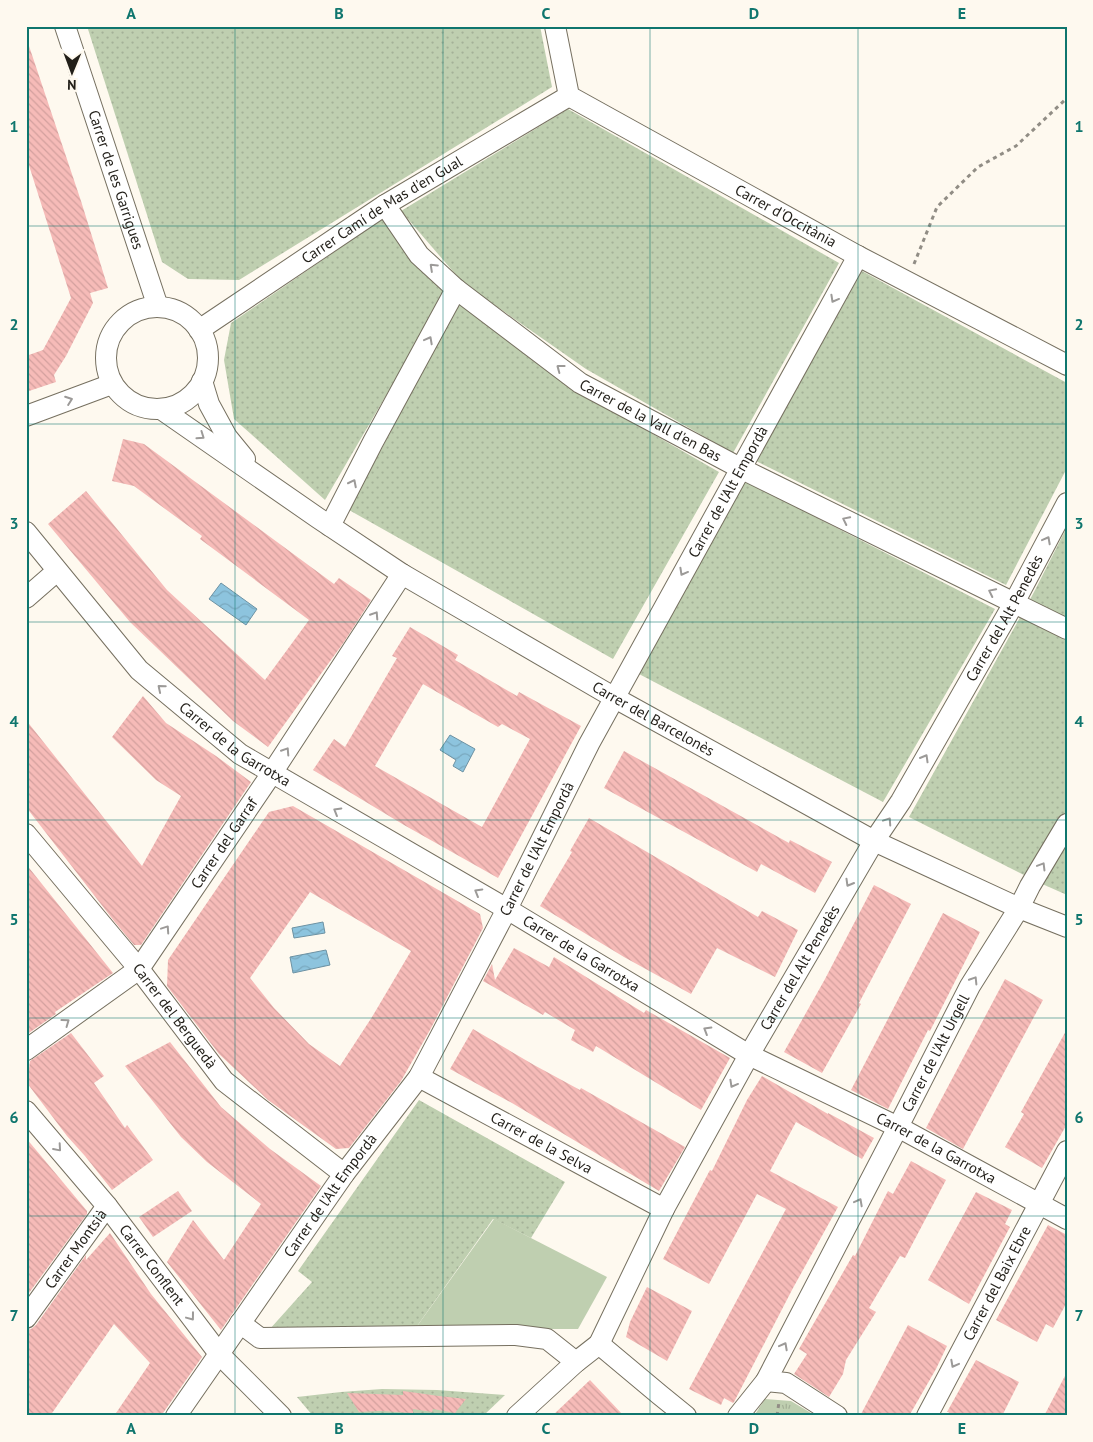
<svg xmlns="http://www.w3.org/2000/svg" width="1093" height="1442" font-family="'PT Sans',sans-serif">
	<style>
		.grass { fill: url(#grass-dots) }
		.park { fill: url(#park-tufts) }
		.pitch { fill: #bfcfb0 }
		.water { fill: url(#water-waves); stroke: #6d92a3 }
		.building { fill: url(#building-back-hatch); fill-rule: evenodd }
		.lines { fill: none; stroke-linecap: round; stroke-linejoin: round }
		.minor-casing { stroke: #767060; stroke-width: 22 }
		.path { stroke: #918d85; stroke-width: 3; stroke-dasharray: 4 4; stroke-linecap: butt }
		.minor { stroke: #fff; stroke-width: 20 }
		.oneway { stroke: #9c9a98 }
		.grid { fill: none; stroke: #0f766e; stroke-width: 1; stroke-opacity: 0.55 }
		.labels { text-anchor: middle; stroke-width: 4; stroke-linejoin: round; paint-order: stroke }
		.street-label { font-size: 15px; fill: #221f19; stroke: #fef9ef }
		.neatline { fill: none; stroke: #0f766e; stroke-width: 2 }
		.grid-label { font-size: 16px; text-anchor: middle; font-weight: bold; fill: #0f766e }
	</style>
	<defs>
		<pattern id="grass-dots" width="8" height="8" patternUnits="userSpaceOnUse" patternTransform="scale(1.25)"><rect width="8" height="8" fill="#bfcfb0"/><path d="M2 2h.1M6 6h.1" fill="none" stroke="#a4b197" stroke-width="1.8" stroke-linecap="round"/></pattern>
		<pattern id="park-tufts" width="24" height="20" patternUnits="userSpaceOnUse" patternTransform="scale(1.25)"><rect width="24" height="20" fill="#bfcfb0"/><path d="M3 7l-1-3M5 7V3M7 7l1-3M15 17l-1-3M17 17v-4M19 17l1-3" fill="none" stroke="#a4b197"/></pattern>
		<pattern id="water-waves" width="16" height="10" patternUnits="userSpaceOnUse" patternTransform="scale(1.25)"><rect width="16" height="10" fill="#8dc4de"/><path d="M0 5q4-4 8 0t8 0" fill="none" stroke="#79a8be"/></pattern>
		<pattern id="building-back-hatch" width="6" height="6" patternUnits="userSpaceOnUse" patternTransform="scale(1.25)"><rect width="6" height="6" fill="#f6bbb8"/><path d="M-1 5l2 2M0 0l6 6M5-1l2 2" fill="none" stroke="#d3a09e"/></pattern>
	</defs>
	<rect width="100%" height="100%" fill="#fef9ef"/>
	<g class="grass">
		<path d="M87,26H540L552,87L239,280L188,279L162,262Z"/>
		<path d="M568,109L839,263L733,453L586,369L463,283L401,211Z"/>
		<path d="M382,219L447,291L325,500L234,419L224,360L231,323Z"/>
		<path d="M862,271L1067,383V468L1006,585L756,461Z"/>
		<path d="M459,303L583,394L719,472L613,659L349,510Z"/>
		<path d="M743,480L995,609L883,802L639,674Z"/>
		<path d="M1067,527V895L1040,883L909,817L1033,594Z"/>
		<path d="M419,1100L565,1182L531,1238L493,1219L415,1329L269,1330L312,1282L298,1271Z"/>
		<path d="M382,1389L437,1390L505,1395L483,1416H313L297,1397L341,1392Z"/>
	</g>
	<path class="park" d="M765,1399L791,1401L816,1416H754Z"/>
	<path class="pitch" d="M494,1219L607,1277L578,1329H415Z"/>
	<g class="water">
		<path d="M221,583L257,609L246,625L209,599Z"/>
		<path d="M450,735L475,749L463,772L453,766L456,760L440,750Z"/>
		<path d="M323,922L325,933L294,938L292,928Z"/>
		<path d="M326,950L330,965L293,973L290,957Z"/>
	</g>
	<g class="building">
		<path d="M29,46L81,201L108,288L90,293L93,303L66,356L54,375L56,382L26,392V356L43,350L71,298L26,156V47Z"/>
		<path d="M123,439L144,444L334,584L339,578L371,600L344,642L268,747L233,721L130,622L48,524L86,491L167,590L265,680L309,620L200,539L202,536L134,486L112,481Z"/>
		<path d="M410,627L458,655L455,660L517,696L519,692L581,726L498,878L404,825L313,770L334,739L345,747L397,658L392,656ZM423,684L498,727L502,724L530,739L482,827L375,766Z"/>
		<path d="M143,696L166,723L216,756L251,782L141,945H134L114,921L26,807V720L142,866L181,796L156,780L112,737Z"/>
		<path d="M624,751L789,843L790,840L832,862L815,893L761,864L757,872L604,788Z"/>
		<path d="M293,806L480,914L483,928L430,1030L401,1081L349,1148L336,1149L268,1100L219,1054L167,986L168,960L269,812ZM310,892L411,951L372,1017L340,1066L309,1044L274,1008L250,978Z"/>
		<path d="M589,818L758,917L762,911L798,930L775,977L717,948L691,994L624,957L540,906L572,852L570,851Z"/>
		<path d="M26,864L113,973L55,1012L56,1014L26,1035Z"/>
		<path d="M874,885L911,904L859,1003L861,1004L822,1073L784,1052L825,979Z"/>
		<path d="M943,913L980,932L930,1031L928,1030L888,1109L851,1090Z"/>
		<path d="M514,948L549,967L554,957L644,1013L646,1010L730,1058L701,1110L596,1046L593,1052L571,1040L575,1030L545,1012L543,1015L483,981L492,964L495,980Z"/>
		<path d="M1005,979L1043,1000L963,1149L926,1128Z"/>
		<path d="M473,1029L534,1065L580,1090L581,1088L685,1147L659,1191L512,1103L450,1069Z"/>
		<path d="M1067,1029V1124L1042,1168L1005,1147L1024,1114L1021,1112Z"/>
		<path d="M71,1033L104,1076L94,1083L125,1128L127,1125L153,1160L112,1190L85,1156L67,1136L27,1083L30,1061Z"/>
		<path d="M170,1042L221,1107L270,1149L321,1186L221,1330L167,1262L193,1220L224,1260L261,1204L207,1162L181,1137L125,1066Z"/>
		<path d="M762,1076L828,1114V1113L874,1138L862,1159L796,1122L770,1171L838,1207L793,1288L734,1402L733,1403L724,1398L721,1405L689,1389L786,1209L757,1194L709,1284L663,1259L710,1170L712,1171L747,1100Z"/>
		<path d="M26,1138L87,1211V1214L26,1297Z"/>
		<path d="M911,1161L946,1180L905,1258L900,1256L869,1308L876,1312L846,1360L843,1374L829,1397L794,1374L807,1354L799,1349L853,1255L855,1256L888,1191L893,1194Z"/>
		<path d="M178,1191L192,1211L153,1237L139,1217Z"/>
		<path d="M976,1192L1012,1210L1005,1224L1010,1227L969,1304L928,1280Z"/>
		<path d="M1048,1225L1067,1235V1302L1053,1328L1046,1324L1037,1342L996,1320Z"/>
		<path d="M110,1233L151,1294L202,1357L161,1416H114L150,1363L114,1324L50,1416H26V1330L31,1329L36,1325L86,1255V1260Z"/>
		<path d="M647,1287L692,1311L667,1361L626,1337L630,1322Z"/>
		<path d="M908,1325L947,1346L936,1369L909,1416H860Z"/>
		<path d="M976,1360L1019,1382L1002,1416H947L949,1412H947Z"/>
		<path d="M1067,1372V1416H1044Z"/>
		<path d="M590,1380L624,1416H552Z"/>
		<path d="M403,1391L439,1396L466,1399L455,1413L433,1409L432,1412L413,1409V1413L380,1411L359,1412L347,1393L403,1395Z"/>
	</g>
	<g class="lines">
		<g class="minor-casing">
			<g id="minor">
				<path id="s1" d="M65,26L158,307"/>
				<path id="s2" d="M555,26L569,96L858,256L1067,365"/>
				<path id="s3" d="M385,205L419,255L456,289L580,383L740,468L1067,629"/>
				<circle cx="157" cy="358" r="51"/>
				<path id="s4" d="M199,330L385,205L569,96"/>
				<path d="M202,381L209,404L227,437L245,459"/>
				<path id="s5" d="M161,409L318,518L402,574L615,698L874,841L1019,908L1067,927"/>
				<path d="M26,416L112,384"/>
				<path d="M330,526L373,442L456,289"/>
				<path id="s6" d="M26,532L139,670L240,754L507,909L749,1055L898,1127L1067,1219"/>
				<path d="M26,598L57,571"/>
				<path id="s7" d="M26,834L139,969L224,1081L344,1174"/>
				<path id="s8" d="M26,1050L139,969L272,773L402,574"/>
				<path id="s9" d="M419,1077L664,1209"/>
				<path id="s10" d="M26,1111L107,1206L220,1355L281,1416"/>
				<path id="s11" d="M26,1318L107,1206"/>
				<path d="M240,1323L260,1338L516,1335L547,1339L576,1362"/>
				<path d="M599,1344L660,1395L686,1416"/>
				<path d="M766,1381L786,1383L837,1416"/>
				<path id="s12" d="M176,1416L344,1174L419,1077L507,909L589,744L858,256"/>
				<path id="s13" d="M517,1416L576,1362L599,1344L664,1209L749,1055L874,841L901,801L1014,603L1067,503"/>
				<path id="s14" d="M738,1416L766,1381L898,1127L970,986L1019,908L1030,886L1067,824"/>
				<path id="s15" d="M927,1416L1067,1151"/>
			</g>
		</g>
		<g class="path">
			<path d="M914,264L937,207L978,167L1016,146L1067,98"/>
			<path d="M777,1416L779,1402"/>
		</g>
		<use href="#minor" class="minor"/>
	</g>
	<defs><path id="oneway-chevron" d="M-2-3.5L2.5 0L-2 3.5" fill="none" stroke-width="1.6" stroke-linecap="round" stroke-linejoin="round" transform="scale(1.25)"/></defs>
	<g class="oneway">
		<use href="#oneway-chevron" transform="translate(433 267) rotate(-137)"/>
		<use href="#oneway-chevron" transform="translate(834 299) rotate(119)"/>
		<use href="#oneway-chevron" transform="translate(429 340) rotate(-62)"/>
		<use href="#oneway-chevron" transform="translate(560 368) rotate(-143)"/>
		<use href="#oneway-chevron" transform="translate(69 400) rotate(-20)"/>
		<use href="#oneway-chevron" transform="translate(201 436) rotate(35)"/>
		<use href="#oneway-chevron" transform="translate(353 483) rotate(-63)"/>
		<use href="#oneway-chevron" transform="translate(846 520) rotate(-154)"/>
		<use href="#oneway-chevron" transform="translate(1047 540) rotate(-62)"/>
		<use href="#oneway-chevron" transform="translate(683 572) rotate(119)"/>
		<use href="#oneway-chevron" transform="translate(992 592) rotate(-154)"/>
		<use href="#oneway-chevron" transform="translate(375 615) rotate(-57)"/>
		<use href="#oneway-chevron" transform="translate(161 688) rotate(-140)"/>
		<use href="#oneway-chevron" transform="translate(286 751) rotate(-57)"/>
		<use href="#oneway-chevron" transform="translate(925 758) rotate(-60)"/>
		<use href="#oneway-chevron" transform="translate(337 811) rotate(-150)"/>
		<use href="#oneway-chevron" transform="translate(888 821) rotate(-56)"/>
		<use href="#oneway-chevron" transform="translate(1042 866) rotate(-59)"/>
		<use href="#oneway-chevron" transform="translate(849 883) rotate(120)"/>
		<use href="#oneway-chevron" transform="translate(478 892) rotate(-150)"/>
		<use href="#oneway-chevron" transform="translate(166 929) rotate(-56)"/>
		<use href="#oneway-chevron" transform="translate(974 980) rotate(-58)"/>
		<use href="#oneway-chevron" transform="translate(66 1022) rotate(-36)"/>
		<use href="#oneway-chevron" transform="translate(707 1030) rotate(-149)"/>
		<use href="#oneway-chevron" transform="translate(733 1084) rotate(119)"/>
		<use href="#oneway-chevron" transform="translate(58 1148) rotate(49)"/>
		<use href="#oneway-chevron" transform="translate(859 1202) rotate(-62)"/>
		<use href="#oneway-chevron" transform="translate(191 1317) rotate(53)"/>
		<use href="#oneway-chevron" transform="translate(784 1346) rotate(-62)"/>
		<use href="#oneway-chevron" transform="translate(954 1364) rotate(118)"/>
	</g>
	<path class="grid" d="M235,26V1416M443,26V1416M650,26V1416M858,26V1416M26,226H1067M26,424H1067M26,622H1067M26,820H1067M26,1018H1067M26,1216H1067"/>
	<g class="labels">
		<g class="street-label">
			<text dy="5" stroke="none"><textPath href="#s1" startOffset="162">Carrer de les Garrigues</textPath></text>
			<text dy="5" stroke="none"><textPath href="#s4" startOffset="219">Carrer Camí de Mas d'en Gual</textPath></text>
			<text dy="5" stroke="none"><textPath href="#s2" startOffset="319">Carrer d'Occitània</textPath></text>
			<text dy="5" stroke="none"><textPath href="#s3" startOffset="346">Carrer de la Vall d'en Bas</textPath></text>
			<text dy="5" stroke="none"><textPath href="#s12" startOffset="1079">Carrer de l'Alt Empordà</textPath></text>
			<text dy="5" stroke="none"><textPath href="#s13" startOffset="941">Carrer del Alt Penedès</textPath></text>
			<text dy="5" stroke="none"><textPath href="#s5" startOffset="582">Carrer del Barcelonès</textPath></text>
			<text dy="5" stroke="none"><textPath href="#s6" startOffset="300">Carrer de la Garrotxa</textPath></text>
			<text dy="5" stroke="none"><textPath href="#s8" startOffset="291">Carrer del Garraf</textPath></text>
			<text dy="5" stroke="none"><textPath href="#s12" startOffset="674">Carrer de l'Alt Empordà</textPath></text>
			<text dy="5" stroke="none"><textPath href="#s6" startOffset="705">Carrer de la Garrotxa</textPath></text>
			<text dy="5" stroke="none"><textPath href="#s13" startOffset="536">Carrer del Alt Penedès</textPath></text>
			<text dy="5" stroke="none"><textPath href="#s7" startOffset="235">Carrer del Berguedà</textPath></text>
			<text dy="5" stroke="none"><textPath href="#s14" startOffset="414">Carrer de l'Alt Urgell</textPath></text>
			<text dy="5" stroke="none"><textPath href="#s9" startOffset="139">Carrer de la Selva</textPath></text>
			<text dy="5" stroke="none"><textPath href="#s6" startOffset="1110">Carrer de la Garrotxa</textPath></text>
			<text dy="5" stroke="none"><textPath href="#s12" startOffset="269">Carrer de l'Alt Empordà</textPath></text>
			<text dy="5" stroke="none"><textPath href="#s11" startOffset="85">Carrer Montsià</textPath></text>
			<text dy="5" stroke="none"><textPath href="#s10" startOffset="199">Carrer Conflent</textPath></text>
			<text dy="5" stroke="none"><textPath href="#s15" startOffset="150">Carrer del Baix Ebre</textPath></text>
		</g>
	</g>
	<rect width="1093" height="1442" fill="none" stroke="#fef9ef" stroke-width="55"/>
	<g transform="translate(72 72) rotate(181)" stroke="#fef9ef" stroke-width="4" paint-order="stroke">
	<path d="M0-4L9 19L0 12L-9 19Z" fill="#221f19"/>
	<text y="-8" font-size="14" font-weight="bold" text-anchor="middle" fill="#221f19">N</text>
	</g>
	<rect x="28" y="28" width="1038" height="1386" class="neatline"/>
	<g class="grid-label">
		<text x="131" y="19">A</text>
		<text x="339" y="19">B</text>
		<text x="546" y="19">C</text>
		<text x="754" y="19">D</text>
		<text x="962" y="19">E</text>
		<text x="14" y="132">1</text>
		<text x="1079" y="132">1</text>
		<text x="14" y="330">2</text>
		<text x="1079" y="330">2</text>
		<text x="14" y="529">3</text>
		<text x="1079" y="529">3</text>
		<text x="14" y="727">4</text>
		<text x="1079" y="727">4</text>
		<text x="14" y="925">5</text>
		<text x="1079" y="925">5</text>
		<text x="14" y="1123">6</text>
		<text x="1079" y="1123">6</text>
		<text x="14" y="1321">7</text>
		<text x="1079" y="1321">7</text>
		<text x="131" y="1434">A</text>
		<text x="339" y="1434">B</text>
		<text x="546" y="1434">C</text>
		<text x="754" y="1434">D</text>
		<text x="962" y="1434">E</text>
	</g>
</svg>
